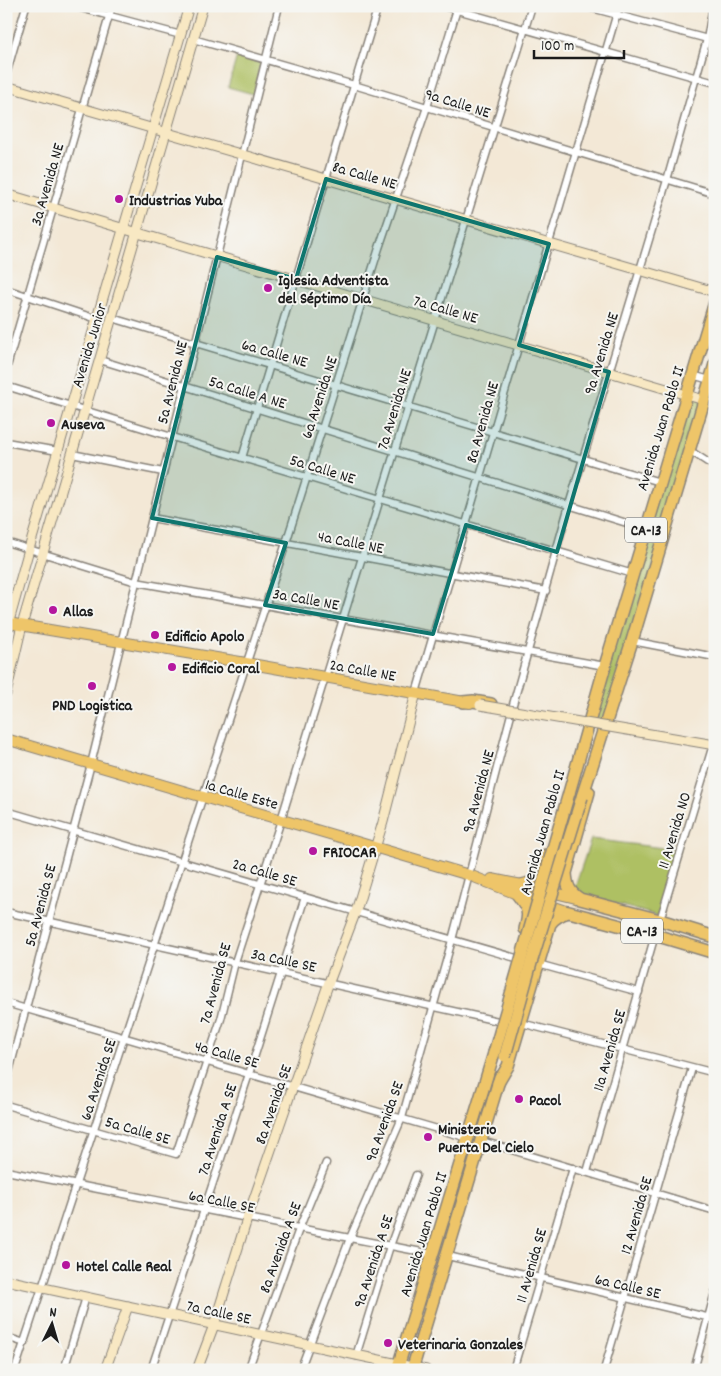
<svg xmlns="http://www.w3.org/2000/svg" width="721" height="1376" font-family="Dekko,sans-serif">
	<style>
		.green { fill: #aec063; stroke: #656e40 }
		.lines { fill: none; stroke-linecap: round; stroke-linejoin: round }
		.stream { stroke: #60c8dd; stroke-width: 2 }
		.street-casing { stroke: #888279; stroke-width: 9 }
		.secondary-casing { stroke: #888279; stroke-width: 11 }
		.primary-casing { stroke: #888279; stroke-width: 12 }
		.highway-casing { stroke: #888279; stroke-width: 14 }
		.street { stroke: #fff; stroke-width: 6 }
		.secondary { stroke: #f8e8c3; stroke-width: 9 }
		.primary { stroke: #eec569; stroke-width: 10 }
		.highway { stroke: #eec569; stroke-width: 11 }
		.secondary-bridge-casing { stroke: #888279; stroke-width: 11; stroke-linecap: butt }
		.highway-bridge-casing { stroke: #888279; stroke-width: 14; stroke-linecap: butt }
		.secondary-bridge { stroke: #f8e8c3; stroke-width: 9 }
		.highway-bridge { stroke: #eec569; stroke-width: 11 }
		.marked { fill: #0f766e; fill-opacity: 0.2; stroke: #0f766e; stroke-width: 4; stroke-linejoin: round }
		.poi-dot { fill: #b5179e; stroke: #f6f6f2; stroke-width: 2 }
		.labels { text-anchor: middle; stroke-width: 4; stroke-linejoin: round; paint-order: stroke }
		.shield { fill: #f6f6f2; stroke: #5d5d5c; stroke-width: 1 }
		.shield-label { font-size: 15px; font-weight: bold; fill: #1c1c1c }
		.street-label { font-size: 16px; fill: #1c1c1c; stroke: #f6f6f2 }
		.poi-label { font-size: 16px; font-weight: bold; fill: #1c1c1c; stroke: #f6f6f2; text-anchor: start }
	</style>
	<rect width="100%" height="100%" fill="#f6f6f2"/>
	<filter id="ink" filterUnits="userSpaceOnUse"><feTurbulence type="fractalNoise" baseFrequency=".02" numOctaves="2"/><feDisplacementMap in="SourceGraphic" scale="10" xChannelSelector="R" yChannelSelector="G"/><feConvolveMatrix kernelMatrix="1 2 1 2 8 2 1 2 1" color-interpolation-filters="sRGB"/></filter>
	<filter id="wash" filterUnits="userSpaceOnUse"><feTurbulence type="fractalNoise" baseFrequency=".0096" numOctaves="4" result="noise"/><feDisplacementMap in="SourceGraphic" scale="20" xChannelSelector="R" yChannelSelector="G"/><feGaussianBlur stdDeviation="1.12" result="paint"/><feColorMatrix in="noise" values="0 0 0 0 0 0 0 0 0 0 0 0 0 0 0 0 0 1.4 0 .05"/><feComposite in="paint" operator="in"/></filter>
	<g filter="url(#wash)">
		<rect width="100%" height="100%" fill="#f3e8d6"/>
		<g class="green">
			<path d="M237,56L261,63L253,94L228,87Z"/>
			<path d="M687,395L704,400L605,724L590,720Z"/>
			<path d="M591,839L679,850L658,916L573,892Z"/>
		</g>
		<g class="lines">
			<path class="stream" d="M712,1066H715"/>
		</g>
	</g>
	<g filter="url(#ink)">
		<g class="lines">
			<g class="street-casing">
				<g id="street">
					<path d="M73,6L181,35"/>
					<path d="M443,6L715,83"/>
					<path d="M584,6L715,41"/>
					<path d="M193,39L354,85L715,194"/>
					<path d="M6,75L26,6"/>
					<path d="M6,289L97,319"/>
					<path d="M112,318L660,482"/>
					<path d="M100,360L646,529"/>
					<path d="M6,370L112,6"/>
					<path d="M692,375L710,380L713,379"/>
					<path d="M6,386L172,437L633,574"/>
					<path d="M6,442L58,451"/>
					<path d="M689,450L715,467"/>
					<path d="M72,454L163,472"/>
					<path d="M242,458L378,6"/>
					<path d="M152,518L546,591"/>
					<path d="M6,542L136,582L605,666"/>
					<path d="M632,641L715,657"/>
					<path d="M416,693L619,6"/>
					<path d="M512,708L569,505L667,180L707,39L713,6"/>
					<path d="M6,811L516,958"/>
					<path d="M6,912L498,1021"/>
					<path d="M660,920L712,748"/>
					<path d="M538,964L639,992"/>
					<path d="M6,1003L468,1138"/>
					<path d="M521,1023L715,1073"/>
					<path d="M6,1083L91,764L279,6"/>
					<path d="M6,1105L176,1154L221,1019L235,962L281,820L532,6"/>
					<path d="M482,1141L715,1211"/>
					<path d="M6,1171L432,1254"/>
					<path d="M587,1172L655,935"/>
					<path d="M448,1256L715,1319"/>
					<path d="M6,1337L25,1343"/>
					<path d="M356,1356L390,1246L416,1175"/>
					<path d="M15,1370L286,543L379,248L427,107L458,6"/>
					<path d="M64,1370L86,1297"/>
					<path d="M151,1370L249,1074L305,897"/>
					<path d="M248,1370L299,1229L326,1163"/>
					<path d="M300,1370L350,1238L402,1118L452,940L511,714"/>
					<path d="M513,1370L573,1168"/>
					<path d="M604,1370L692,1068"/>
					<path d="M694,1370L715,1292"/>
				</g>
			</g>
			<g class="secondary-casing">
				<g id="secondary">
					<path d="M6,86L715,292"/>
					<path d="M6,194L704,400"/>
					<path d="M6,632L29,549L189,6"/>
					<path d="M6,694L22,625L43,553L203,6"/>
					<path d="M6,1280L426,1370"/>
					<path d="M105,1370L128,1306"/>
					<path d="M197,1370L214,1325L247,1219L329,982L356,911L383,822L416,693"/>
				</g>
			</g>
			<g class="primary-casing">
				<g id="primary">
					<path d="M8,623L246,663L470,703"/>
					<path d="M6,739L469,875L517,894L569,912"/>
					<path d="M492,879L522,885L580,899"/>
				</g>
			</g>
			<g class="highway-casing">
				<g id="highway">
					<path d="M463,702L473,701L491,704"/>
					<path d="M589,792L566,873C567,886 569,892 580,899L660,920L715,937"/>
					<path d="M569,793L605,666L715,302"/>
					<path d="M582,797L632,641L715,364"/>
					<path d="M522,885C541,881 541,871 546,855"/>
					<path d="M517,894C528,908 530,912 525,929"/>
					<path d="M498,1083L508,1066L550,924C555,917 561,914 569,912L655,935L715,953"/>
					<path d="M397,1370L494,1053"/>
					<path d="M412,1370L500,1077"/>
				</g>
			</g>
			<use href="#street" class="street"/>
			<use href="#secondary" class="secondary"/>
			<use href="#primary" class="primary"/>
			<use href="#highway" class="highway"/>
			<g class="secondary-bridge-casing">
				<path id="secondary-bridge" d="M480,705L715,745"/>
			</g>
			<g class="highway-bridge-casing">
				<g id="highway-bridge">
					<path d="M494,1053L569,793"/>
					<path d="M505,1056L531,963L582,797"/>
				</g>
			</g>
			<use href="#secondary-bridge" class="secondary-bridge"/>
			<use href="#highway-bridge" class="highway-bridge"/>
		</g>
	</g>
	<path class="marked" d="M326,179L549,244L519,345L609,372L557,552L466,525L433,634L265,605L286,543L152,518L217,257L296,279Z"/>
	<g class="poi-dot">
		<circle cx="119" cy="199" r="5"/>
		<circle cx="268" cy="288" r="5"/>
		<circle cx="51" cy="423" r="5"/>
		<circle cx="53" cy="610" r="5"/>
		<circle cx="155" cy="635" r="5"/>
		<circle cx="172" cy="667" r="5"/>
		<circle cx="92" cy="686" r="5"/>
		<circle cx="313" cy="851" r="5"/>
		<circle cx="519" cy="1099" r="5"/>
		<circle cx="428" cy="1137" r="5"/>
		<circle cx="66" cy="1265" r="5"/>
		<circle cx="388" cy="1343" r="5"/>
	</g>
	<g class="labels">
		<g class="shield">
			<rect x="625" y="517.5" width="42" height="25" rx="4"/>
			<rect x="621" y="918.5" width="42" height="25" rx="4"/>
		</g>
		<g class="shield-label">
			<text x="646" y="535">CA-13</text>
			<text x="642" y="936">CA-13</text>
		</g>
		<g class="street-label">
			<text transform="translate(458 102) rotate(17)" y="6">9a Calle NE</text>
			<text transform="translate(365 174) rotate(16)" y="6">8a Calle NE</text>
			<text transform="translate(46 184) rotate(-74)" y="6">3a Avenida NE</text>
			<text transform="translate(446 308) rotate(16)" y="6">7a Calle NE</text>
			<text transform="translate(88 345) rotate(-73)" y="6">Avenida Junior</text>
			<text transform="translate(275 352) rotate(16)" y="6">6a Calle NE</text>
			<text transform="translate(600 353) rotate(-73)" y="6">9a Avenida NE</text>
			<text transform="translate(171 382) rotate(-76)" y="6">5a Avenida NE</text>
			<text transform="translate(248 391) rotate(17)" y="6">5a Calle A NE</text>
			<text transform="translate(318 397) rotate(-72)" y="6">6a Avenida NE</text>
			<text transform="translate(393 409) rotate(-73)" y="6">7a Avenida NE</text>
			<text transform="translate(481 422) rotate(-74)" y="6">8a Avenida NE</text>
			<text transform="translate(659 428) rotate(-73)" y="6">Avenida Juan Pablo II</text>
			<text transform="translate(323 468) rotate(17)" y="6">5a Calle NE</text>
			<text transform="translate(351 541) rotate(11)" y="6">4a Calle NE</text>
			<text transform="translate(306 598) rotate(10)" y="6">3a Calle NE</text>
			<text transform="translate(363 669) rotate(10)" y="6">2a Calle NE</text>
			<text transform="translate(477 791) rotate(-75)" y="6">9a Avenida NE</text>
			<text transform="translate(242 793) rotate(16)" y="6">1a Calle Este</text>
			<text transform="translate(673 830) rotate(-73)" y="6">11 Avenida NO</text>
			<text transform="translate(541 832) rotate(-74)" y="6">Avenida Juan Pablo II</text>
			<text transform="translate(265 871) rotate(16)" y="6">2a Calle SE</text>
			<text transform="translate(39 905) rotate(-75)" y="6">5a Avenida SE</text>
			<text transform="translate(284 959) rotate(12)" y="6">3a Calle SE</text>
			<text transform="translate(214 983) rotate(-75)" y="6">7a Avenida SE</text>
			<text transform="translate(608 1050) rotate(-74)" y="6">11a Avenida SE</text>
			<text transform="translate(227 1053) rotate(16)" y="6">4a Calle SE</text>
			<text transform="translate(97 1079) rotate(-72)" y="6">6a Avenida SE</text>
			<text transform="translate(272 1104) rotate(-71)" y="6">8a Avenida SE</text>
			<text transform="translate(383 1121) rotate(-70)" y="6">9a Avenida SE</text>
			<text transform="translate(138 1129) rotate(16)" y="6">5a Calle SE</text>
			<text transform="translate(216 1129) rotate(-72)" y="6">7a Avenida A SE</text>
			<text transform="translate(222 1200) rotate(11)" y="6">6a Calle SE</text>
			<text transform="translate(635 1215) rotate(-74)" y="6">12 Avenida SE</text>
			<text transform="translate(422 1234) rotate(-73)" y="6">Avenida Juan Pablo II</text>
			<text transform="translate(279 1247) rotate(-70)" y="6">8a Avenida A SE</text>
			<text transform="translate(372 1261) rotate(-72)" y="6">9a Avenida A SE</text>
			<text transform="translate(530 1265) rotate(-74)" y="6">11 Avenida SE</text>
			<text transform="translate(628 1285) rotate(13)" y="6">6a Calle SE</text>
			<text transform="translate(219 1311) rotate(12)" y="6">7a Calle SE</text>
		</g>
		<g class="poi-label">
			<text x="129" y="205">Industrias Yuba</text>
			<text x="278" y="285">Iglesia Adventista<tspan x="278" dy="18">del Séptimo Día</tspan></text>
			<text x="61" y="429">Auseva</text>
			<text x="63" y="616">Allas</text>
			<text x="165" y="641">Edificio Apolo</text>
			<text x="182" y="673">Edificio Coral</text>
			<text x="92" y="710" text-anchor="middle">PND Logistica</text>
			<text x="323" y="857">FRIOCAR</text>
			<text x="529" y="1105">Pacol</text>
			<text x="438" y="1134">Ministerio<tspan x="438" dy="18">Puerta Del Cielo</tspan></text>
			<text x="76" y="1271">Hotel Calle Real</text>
			<text x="398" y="1349">Veterinaria Gonzales</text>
		</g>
	</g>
	<rect width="721" height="1376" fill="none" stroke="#f6f6f2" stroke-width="25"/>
	<g transform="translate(52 1324) rotate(5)" stroke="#f6f6f2" stroke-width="4" paint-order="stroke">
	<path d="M0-4L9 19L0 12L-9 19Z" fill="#1c1c1c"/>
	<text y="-8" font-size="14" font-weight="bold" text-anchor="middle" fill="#1c1c1c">N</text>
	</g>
	<path d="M534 50v8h90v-8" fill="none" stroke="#1c1c1c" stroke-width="2.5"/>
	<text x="541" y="50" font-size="15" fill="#1c1c1c" stroke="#f6f6f2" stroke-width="4" paint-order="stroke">100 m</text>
</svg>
